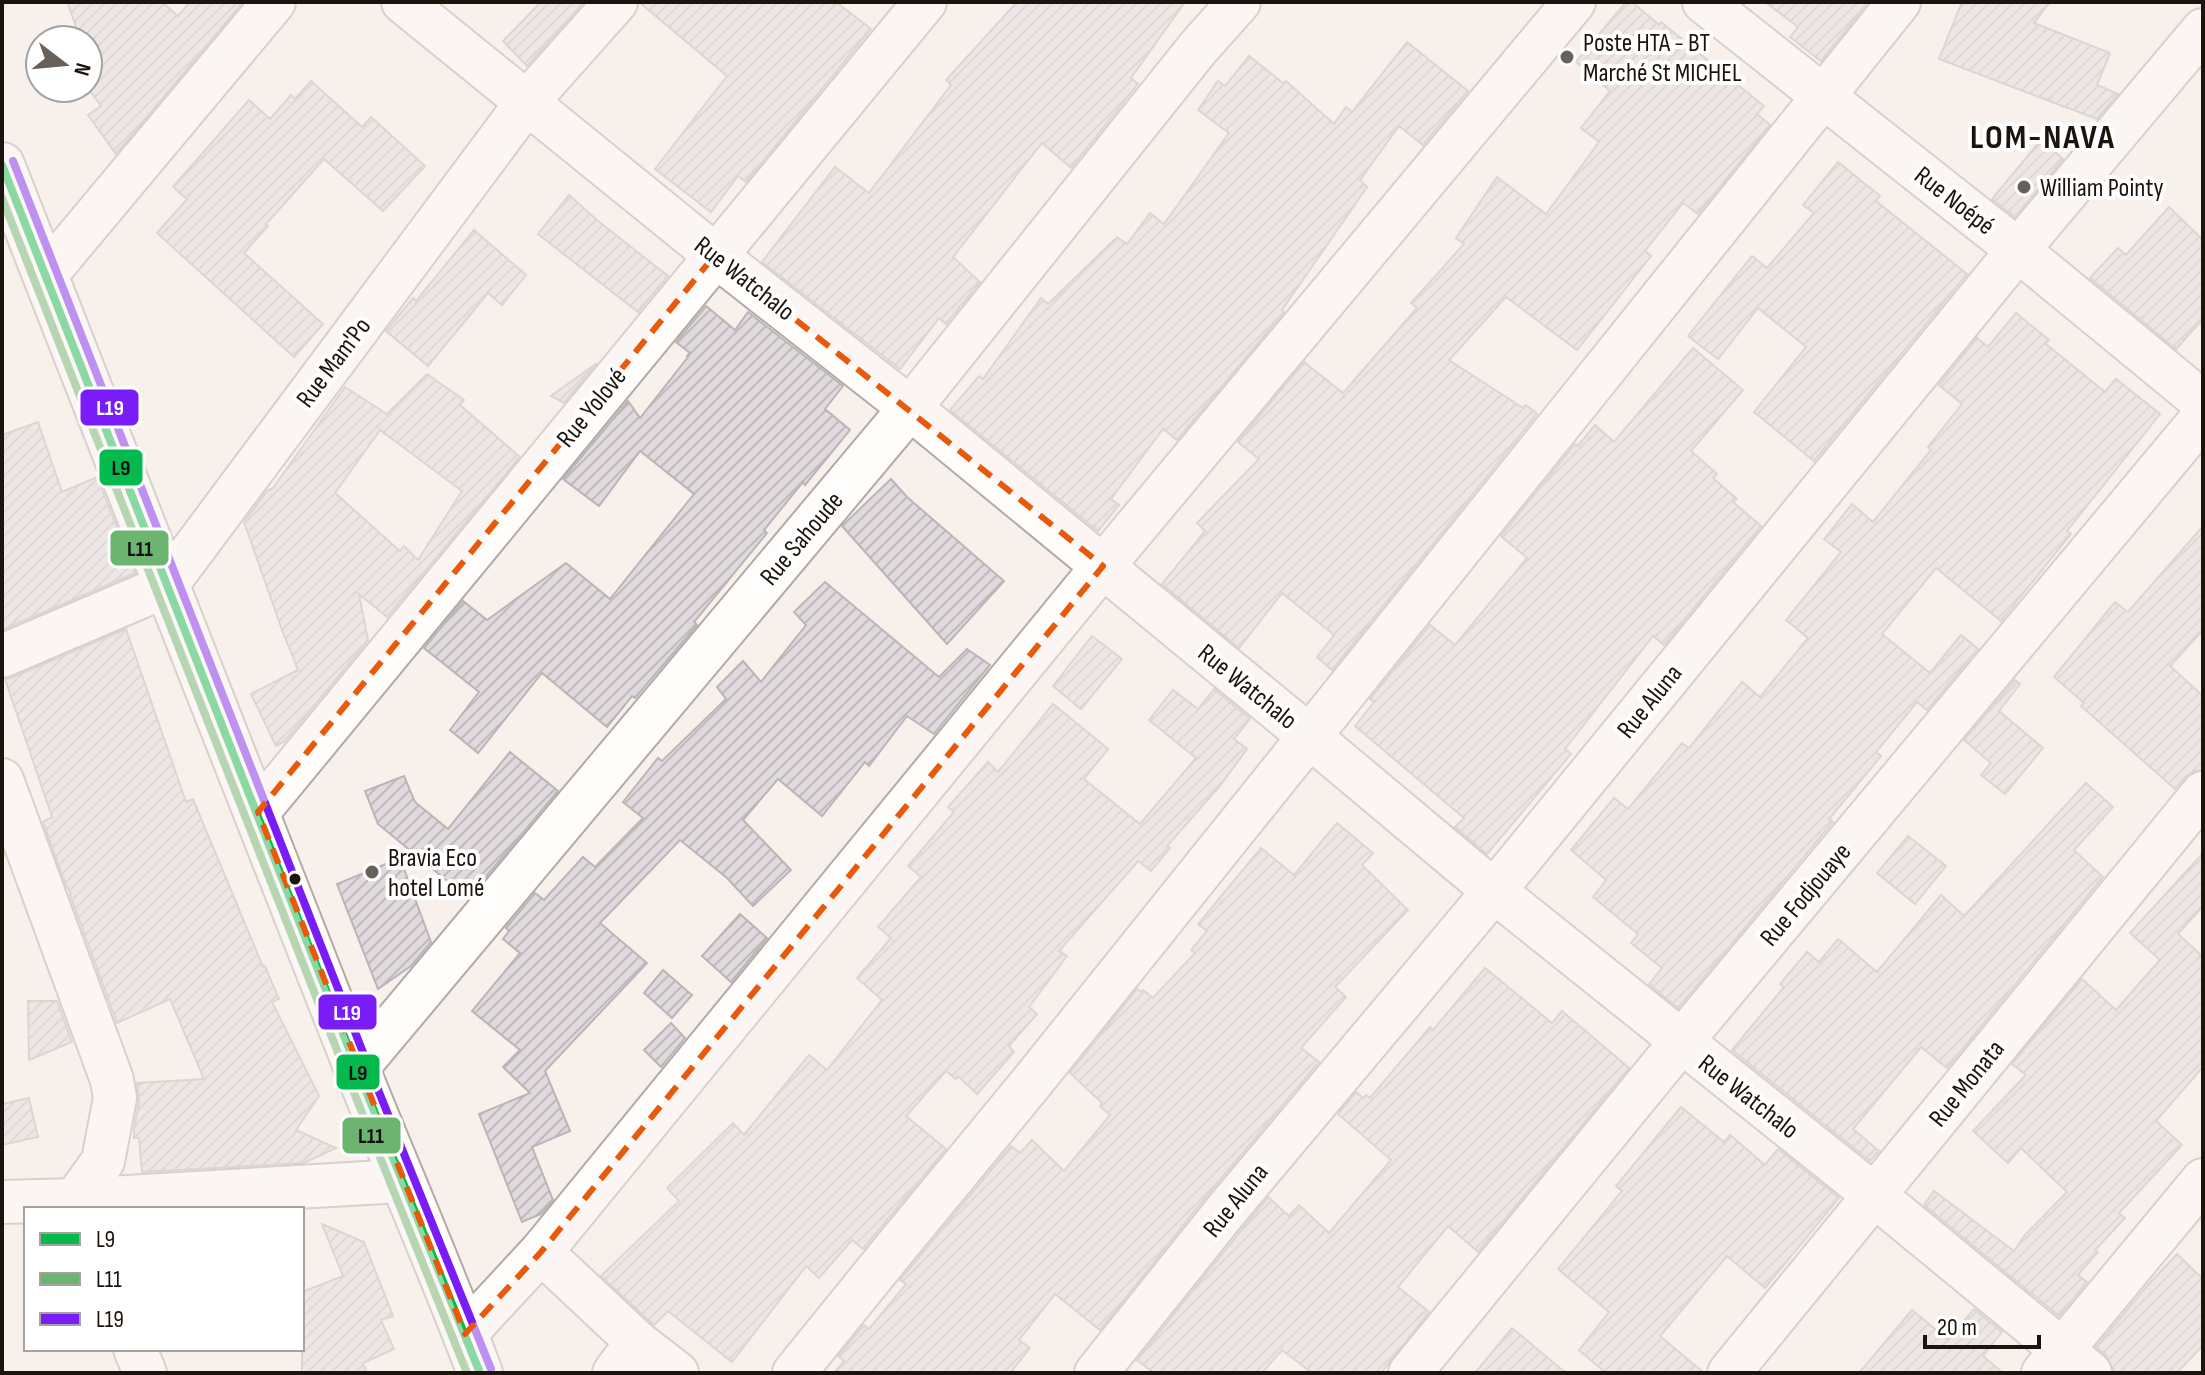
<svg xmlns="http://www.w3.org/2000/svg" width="2205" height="1375" font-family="'Sofia Sans Condensed',sans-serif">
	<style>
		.building { fill: url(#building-hatch); stroke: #bab5b7; stroke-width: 2; fill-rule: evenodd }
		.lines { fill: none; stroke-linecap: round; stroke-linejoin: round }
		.street-casing { stroke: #b2aba5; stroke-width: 46 }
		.secondary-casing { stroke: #b2aba5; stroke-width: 48 }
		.street { stroke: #fefdfc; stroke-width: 42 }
		.secondary { stroke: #fefdfc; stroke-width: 44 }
		.bus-1-casing { stroke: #fff; stroke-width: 14 }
		.bus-2-casing { stroke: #fff; stroke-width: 14 }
		.bus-3-casing { stroke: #fff; stroke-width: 14 }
		.bus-1 { stroke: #05ba4d; stroke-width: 8 }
		.bus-2 { stroke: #6cb46f; stroke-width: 8 }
		.bus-3 { stroke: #791cf8; stroke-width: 8 }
		.marked { fill: none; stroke: #e8590c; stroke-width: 6; stroke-dasharray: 16 10; stroke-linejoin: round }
		.poi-dot { fill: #68615b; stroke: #fff; stroke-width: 3 }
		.bus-dot { fill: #1b140d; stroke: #fff; stroke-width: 3 }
		.labels { text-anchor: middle; stroke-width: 8; stroke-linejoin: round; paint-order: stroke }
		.poi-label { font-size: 26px; fill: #1b140d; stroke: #fff; text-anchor: start }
		.street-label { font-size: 26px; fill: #1b140d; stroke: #fff }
		.district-label { font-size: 34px; font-weight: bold; letter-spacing: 2px; fill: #1b140d; stroke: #fff }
		.line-badge { stroke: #fff; stroke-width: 3 }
		.badge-label { font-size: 22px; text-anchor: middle; font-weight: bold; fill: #fff }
		.pale-badge-label { font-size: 22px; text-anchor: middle; font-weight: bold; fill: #111 }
	</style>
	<defs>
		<pattern id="building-hatch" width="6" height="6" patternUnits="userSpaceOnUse" patternTransform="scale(2)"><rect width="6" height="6" fill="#e0dade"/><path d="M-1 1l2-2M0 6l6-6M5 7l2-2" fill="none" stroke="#c0babd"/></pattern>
	</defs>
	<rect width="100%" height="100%" fill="#f8f1eb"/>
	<g class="building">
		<path d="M67,2H162L178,16L190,2H243L116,154L88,115L101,106L88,88V80L94,75L88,59V40H81Z"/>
		<path d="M541,2H584L527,66L503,41Z"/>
		<path d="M639,2H836L871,29L746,182L738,176L711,212L655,169L727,76Z"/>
		<path d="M1017,2H1185L1131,78L1138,84L1071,168L1042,143L1019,172L953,257L980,282L946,324L939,318L900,369L762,262L835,167L869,193L951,85L946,80Z"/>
		<path d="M1626,2H1632L1659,25L1661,22L1764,106L1757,114L1770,125L1698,214L1683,203L1645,251L1651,256L1577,350L1506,297L1449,360L1523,408L1526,405L1537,414L1332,670L1317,657L1334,635L1282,593L1239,648L1162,584L1205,531L1197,523L1259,459L1238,442L1304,362L1343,393L1417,308L1411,303L1464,244L1456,238L1497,177L1546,214L1599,142L1581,128L1610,91L1576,62Z"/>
		<path d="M1765,2H1868L1821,61L1790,37L1798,27Z"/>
		<path d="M1962,2H2050L2034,23L2110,53L2097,85L2118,94L2097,119L1939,59Z"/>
		<path d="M1407,42L1468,91L1423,145L1399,126L1360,180L1367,187L1282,310L1284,312L1177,440L1163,429L1111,499L1119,505L1098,531L950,410L979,376L983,379L1041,298L1048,304L1117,237L1127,244L1150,213L1164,224L1229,133L1198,110L1218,81L1225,86L1249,56L1283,83L1286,81L1334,124L1346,107L1352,112Z"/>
		<path d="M311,81L362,127L371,117L425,166L383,211L324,159L266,224L268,226L244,253L323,324L294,357L157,233L187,199L173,187L249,100L270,119L291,95L295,99Z"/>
		<path d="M2041,140L2063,159L2015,217L1992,199Z"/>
		<path d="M1838,162L1880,196L1876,201L1967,274L1814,461L1754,412L1806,347L1758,308L1718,359L1688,336L1752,256L1767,268L1814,213L1803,205Z"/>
		<path d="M569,195L598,221L668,276L638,312L538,234Z"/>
		<path d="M2169,207L2203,240V319L2176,349L2090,278L2118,248L2126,255Z"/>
		<path d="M474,230L526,275L502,305L488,293L428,366L386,331L413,298L416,301Z"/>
		<path d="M706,306L735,330L748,312L843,386L825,409L850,430L805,485L803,482L764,530L767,533L694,622L697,625L635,698L632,696L607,727L542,673L478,753L450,730L479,692L424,648L463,601L487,620L566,563L610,599L694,494L640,451L599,506L563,479L628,401L640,418L688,357L687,356L690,353L676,342Z"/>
		<path d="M2016,313L2049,340L2046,344L2105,392L2116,379L2160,414L2067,531L2071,534L2001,621L1936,568L1882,634L1930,673L1961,635L1978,649L1927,710L1917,702L1876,752L1881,756L1829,819L1833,822L1678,1008L1649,984L1662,968L1631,943L1638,934L1593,897L1606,880L1571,850L1614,798L1628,809L1682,743L1689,748L1742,682L1760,697L1808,638L1786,620L1841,552L1824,539L1852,504L1873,522L1931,450L1928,447L1962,404L1939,385L1977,338L1988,347Z"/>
		<path d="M1693,348L1743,390L1691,451L1717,474L1713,478L1737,499L1733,502L1761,526L1664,645L1653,636L1565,749L1571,754L1487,854L1455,827L1464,818L1355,726L1374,702L1370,699L1430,625L1455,645L1527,558L1501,536L1575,444L1578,446L1595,425L1614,442Z"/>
		<path d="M597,363L564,403L551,396Z"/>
		<path d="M427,374L464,400L460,405L520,457L387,617L359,594L368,640L357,654L355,652L356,655L285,741L276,746L251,694L298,670L282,630L244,522L267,491L273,488L345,387L387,414ZM380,430L462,491L418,560L404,546L400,551L335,493Z"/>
		<path d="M38,422L62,492L97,477L135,573L2,630V435Z"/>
		<path d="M891,479L907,497L1004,581L947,644L842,526Z"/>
		<path d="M2203,526V630L2170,666L2203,696V770L2194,771L2184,778L2175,789L2081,706L2084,703L2054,677L2115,602L2128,612Z"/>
		<path d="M825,582L939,677L967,649L990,665L934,734L907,716L869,766L865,762L822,816L778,779L743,820L791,870L753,906L727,878L680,840L600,923L647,963L545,1071L570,1131L532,1147L553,1200L541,1214L522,1222L479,1114L530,1093L503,1067L520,1050L472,1011L520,953L503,939L509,931L506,928L535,893L544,900L583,857L595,867L643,818L623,802L658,758L662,761L726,699L717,687L743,661L761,682L806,625L794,612Z"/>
		<path d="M126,629L186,802L193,799L263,967L265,966L279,999L272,1002L319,1096L296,1130L336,1148L304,1163L142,1172L139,1138H134V1129L139,1102L137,1083L204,1079L170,999L117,1023L70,895L71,894L65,883L43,822L52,817L5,679L11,678Z"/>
		<path d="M1092,636L1122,659L1081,709L1053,686Z"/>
		<path d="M2015,680L2020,684L1999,711L2043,748L2005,794L1981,775L1991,763L1964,740Z"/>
		<path d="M1214,689L1250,719L1234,739L1247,749L1219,787L1167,846L1170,848L1151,871L1138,861L1059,951L1067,956L1029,1007L1037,1014L1009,1046L1014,1052L977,1094L958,1076L956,1079L946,1071L906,1116L946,1149L863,1249L852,1240L819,1278L806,1266L732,1362L668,1311L654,1325L601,1276L679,1201L667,1188L733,1123L744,1135L809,1055L827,1070L882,1000L857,978L891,938L878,927L921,877L908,866L954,812L948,807L988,762L998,772L1053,704L1108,749L1084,779L1140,824L1196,758L1149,720L1173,690L1198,709Z"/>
		<path d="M510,752L558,791L468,898L378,824L365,791L404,776L415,802L448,829Z"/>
		<path d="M2086,783L2113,807L2074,850L2103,877L1947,1068L1921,1047L1853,1129L1879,1151L1870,1161L1732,1050L1784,987L1780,984L1807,952L1819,962L1838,939L1877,972L1941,895L1964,916Z"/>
		<path d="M1337,823L1373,853L1362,865L1408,910L1335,987L1346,997L1301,1048L1319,1062L1209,1193L1100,1330L1055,1294L1019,1340L1030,1348L1010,1373H834L844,1361L838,1356L864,1325L869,1329L906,1284L900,1280L1011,1146L1020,1153L1032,1140L1064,1171L1110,1115L1100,1106L1102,1103L1070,1073L1137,989L1141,992L1143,990L1153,998L1195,953L1191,950L1207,931L1198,924L1261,848L1294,875Z"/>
		<path d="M1908,836L1946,866L1915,904L1877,873Z"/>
		<path d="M2203,853V906L2178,934L2203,957V1067L2156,1121L2182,1145L2119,1213L2125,1218L2095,1250L2098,1252L2078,1275L2087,1282L2059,1316L1924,1205L1934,1191L2014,1251L2025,1235L2067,1192L2021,1148L2008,1163L1973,1131L2026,1075L2012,1064L2082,979L2116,1010L2160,960L2130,933Z"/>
		<path d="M400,858L431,942L411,966L378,989L337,884Z"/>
		<path d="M740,914L767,938L731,982L702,956Z"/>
		<path d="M1485,968L1552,1023L1562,1011L1629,1068L1478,1252L1448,1226L1398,1287L1429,1312L1381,1373H1312L1282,1350L1262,1373H1154L1137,1360L1268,1197L1289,1216L1299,1205L1329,1233L1391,1160L1338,1114L1356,1092L1363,1098L1366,1095L1370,1098L1430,1027L1433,1030Z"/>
		<path d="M663,970L692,995L672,1018L644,993Z"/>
		<path d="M28,1001H57L72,1042L29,1060Z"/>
		<path d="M671,1023L685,1038L661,1067L644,1050Z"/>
		<path d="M29,1098L38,1137L2,1145V1104Z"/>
		<path d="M1681,1107L1724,1142L1730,1135L1765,1165L1778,1149L1839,1198L1765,1288L1727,1256L1660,1336L1704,1373H1606L1579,1350L1609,1312L1558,1269L1622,1191L1616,1186Z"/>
		<path d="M322,1224L364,1242L393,1316L381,1320L394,1349L363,1363L367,1373H302V1292L343,1276Z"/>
		<path d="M2177,1254L2203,1279V1345L2177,1373H2118L2113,1369L2106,1355L2096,1347L2147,1286Z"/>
		<path d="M1974,1309L2002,1332L1983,1356L2003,1373H1859L1912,1310L1948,1340Z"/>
		<path d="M1512,1328L1566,1373H1475Z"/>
	</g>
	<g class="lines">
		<g class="street-casing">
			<g id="street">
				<path d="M403,2L715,255L910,408L1309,736L1494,891L1874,1195L2090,1373"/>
				<path d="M1704,2L2018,250L2203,402"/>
				<path d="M45,276L274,2"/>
				<path d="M2,656L166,586L527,102L616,2"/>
				<path d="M2,780L112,1080L115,1098L103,1161L75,1200L78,1209"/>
				<path d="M258,812L925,2"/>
				<path d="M357,1068L910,408L1198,48L1239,2"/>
				<path d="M2,1202L75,1200L401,1181"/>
				<path d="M541,1252L637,1342L677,1373"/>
				<path d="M465,1334L541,1252L1103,566L1574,2"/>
				<path d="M135,1349L145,1373"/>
				<path d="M614,1373L637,1342"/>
				<path d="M794,1373L892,1252L1032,1082L1899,2"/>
				<path d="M1096,1373L1228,1208L1494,891L2018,250L2203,30"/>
				<path d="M1410,1373L1681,1042L2203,417"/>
				<path d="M1729,1373L2203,793"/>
				<path d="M2043,1373L2203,1180"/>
			</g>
		</g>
		<g class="secondary-casing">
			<path id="secondary" d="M2,165C119,465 237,764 355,1064C396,1167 441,1269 480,1373"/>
		</g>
		<use href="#street" class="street"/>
		<use href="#secondary" class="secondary"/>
		<g class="bus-1-casing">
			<path id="bus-1" d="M2,165L355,1064L480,1373"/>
		</g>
		<g class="bus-2-casing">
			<path id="bus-2" d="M2,198L344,1068L467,1373"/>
		</g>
		<g class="bus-3-casing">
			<path id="bus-3" d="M13,161L366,1060L491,1369"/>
		</g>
		<use href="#bus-1" class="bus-1"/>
		<use href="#bus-2" class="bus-2"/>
		<use href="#bus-3" class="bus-3"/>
	</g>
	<path d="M0 0H2205V1375H0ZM715,255L1103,566L541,1252L465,1334L258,812Z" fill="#f8f1eb" fill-opacity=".55" fill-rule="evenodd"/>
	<path class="marked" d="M715,255L1103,566L541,1252L465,1334L258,812Z"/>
	<g class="poi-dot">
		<circle cx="1567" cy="57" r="8"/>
		<circle cx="2024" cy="187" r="8"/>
		<circle cx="372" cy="872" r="8"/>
	</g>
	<circle class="bus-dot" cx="295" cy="879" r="7"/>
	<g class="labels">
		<g class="poi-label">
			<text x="1583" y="51">Poste HTA - BT<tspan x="1583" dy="30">Marché St MICHEL</tspan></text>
			<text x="2040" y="196">William Pointy</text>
			<text x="388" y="866">Bravia Eco<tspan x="388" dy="30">hotel Lomé</tspan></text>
		</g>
		<g class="street-label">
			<text transform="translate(1955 200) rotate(38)" y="9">Rue Noépé</text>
			<text transform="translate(745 278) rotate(38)" y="9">Rue Watchalo</text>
			<text transform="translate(333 362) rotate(-53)" y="9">Rue Mam'Po</text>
			<text transform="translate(591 407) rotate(-51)" y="9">Rue Yolové</text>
			<text transform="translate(801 538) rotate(-50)" y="9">Rue Sahoude</text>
			<text transform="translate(1248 686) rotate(39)" y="9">Rue Watchalo</text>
			<text transform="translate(1649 701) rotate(-51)" y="9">Rue Aluna</text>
			<text transform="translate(1805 894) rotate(-50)" y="9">Rue Fodjouaye</text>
			<text transform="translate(1966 1083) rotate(-51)" y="9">Rue Monata</text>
			<text transform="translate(1749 1096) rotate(38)" y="9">Rue Watchalo</text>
			<text transform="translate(1235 1200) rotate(-51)" y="9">Rue Aluna</text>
		</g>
		<g class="district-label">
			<text x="2043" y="148">LOM-NAVA</text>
		</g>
	</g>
	<g class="line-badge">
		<rect x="79" y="388" width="61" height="39" rx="8" fill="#791cf8"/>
		<rect x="98" y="448" width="46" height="39" rx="8" fill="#05ba4d"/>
		<rect x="109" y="529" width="61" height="38" rx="8" fill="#6cb46f"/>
		<rect x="317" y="993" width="61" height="38" rx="8" fill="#791cf8"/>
		<rect x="335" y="1053" width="46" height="38" rx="8" fill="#05ba4d"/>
		<rect x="341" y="1116" width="61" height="39" rx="8" fill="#6cb46f"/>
	</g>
	<g class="badge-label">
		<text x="110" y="415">L19</text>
		<text x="347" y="1020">L19</text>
	</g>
	<g class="pale-badge-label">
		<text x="121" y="475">L9</text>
		<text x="140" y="556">L11</text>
		<text x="358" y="1080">L9</text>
		<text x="371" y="1143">L11</text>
	</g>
	<rect width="2205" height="1375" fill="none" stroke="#1b140d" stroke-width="8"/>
	<rect x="24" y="1207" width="280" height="144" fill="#ffffff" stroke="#a4a19e" stroke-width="2"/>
	<rect x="40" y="1233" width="40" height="12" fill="#05ba4d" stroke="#a4a19e" stroke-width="2"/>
	<text x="96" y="1247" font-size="24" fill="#1b140d">L9</text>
	<rect x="40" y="1273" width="40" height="12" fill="#6cb46f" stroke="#a4a19e" stroke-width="2"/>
	<text x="96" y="1287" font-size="24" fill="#1b140d">L11</text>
	<rect x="40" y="1313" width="40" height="12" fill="#791cf8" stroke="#a4a19e" stroke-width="2"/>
	<text x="96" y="1327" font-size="24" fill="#1b140d">L19</text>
	<g transform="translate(64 64) rotate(106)"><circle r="38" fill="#ffffff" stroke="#a4a19e" stroke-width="2"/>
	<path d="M0-6L14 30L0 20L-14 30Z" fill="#68615b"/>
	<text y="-12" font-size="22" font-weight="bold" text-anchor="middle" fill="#1b140d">N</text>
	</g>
	<path d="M1925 1335v12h114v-12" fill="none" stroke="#1b140d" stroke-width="4"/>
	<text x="1937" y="1335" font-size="24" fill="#1b140d" stroke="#ffffff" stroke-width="6" paint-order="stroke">20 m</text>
</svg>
